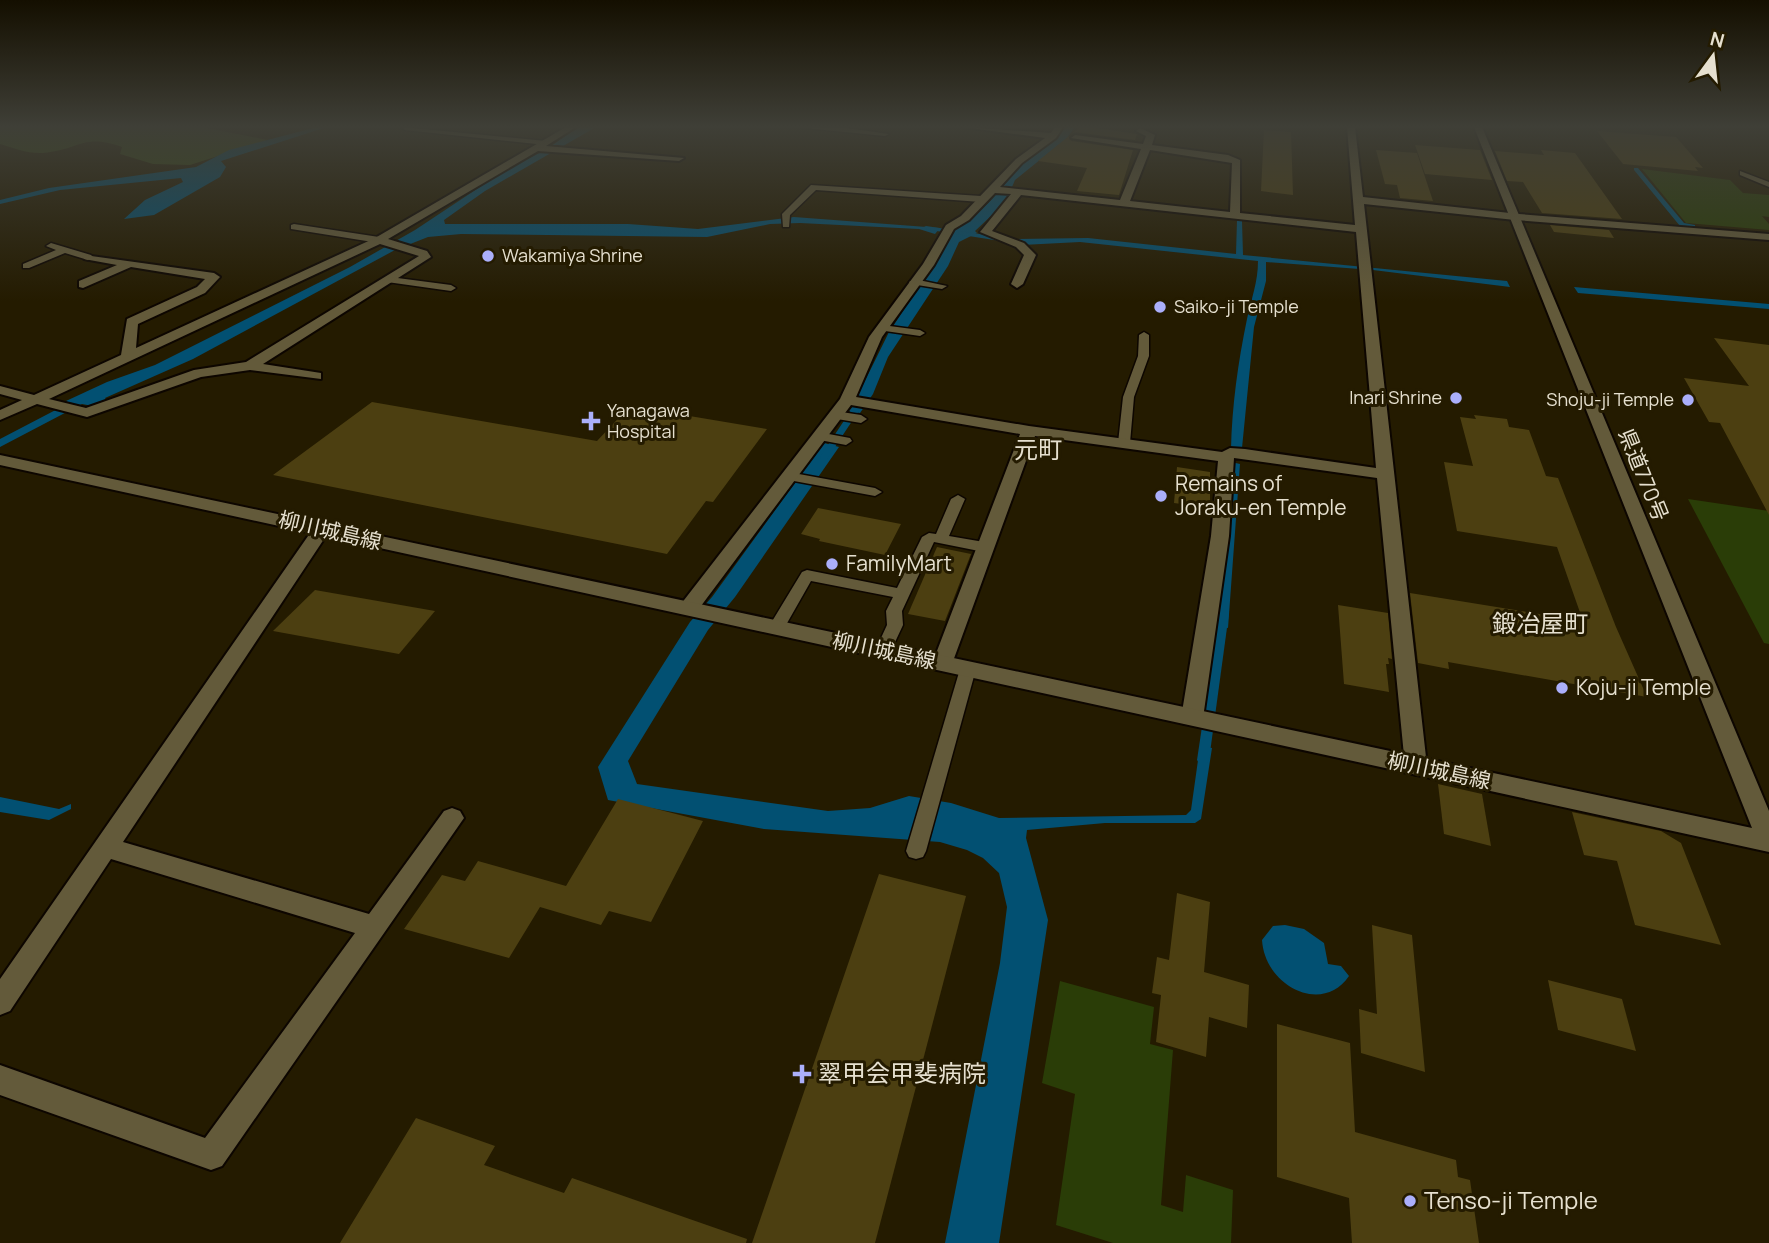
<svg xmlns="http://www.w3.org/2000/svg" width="1769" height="1243" font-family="Manrope,'Noto Sans JP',sans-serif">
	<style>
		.green { fill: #2a3d07 }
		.forest { fill: #384d13 }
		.water { fill: #025072 }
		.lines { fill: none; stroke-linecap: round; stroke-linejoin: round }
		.stream { fill: #025072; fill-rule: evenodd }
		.building { fill: #4c3f11 }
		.service-casing { stroke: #0d0600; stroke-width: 3 }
		.minor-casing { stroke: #0d0600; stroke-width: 4 }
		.secondary-casing { stroke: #0d0600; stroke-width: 4 }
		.service { fill: #635a3a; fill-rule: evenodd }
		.minor { fill: #635a3a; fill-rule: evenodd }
		.secondary { fill: #635a3a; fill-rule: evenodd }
		.poi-dot { fill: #abaffb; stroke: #241b00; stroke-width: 2.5 }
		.labels { text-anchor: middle; stroke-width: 6; stroke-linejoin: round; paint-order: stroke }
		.far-poi-label { font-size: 18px; fill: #e6e0cf; stroke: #241b00; text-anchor: start }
		.street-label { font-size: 21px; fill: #e6e0cf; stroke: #241b00 }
		.poi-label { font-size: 21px; fill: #e6e0cf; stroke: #241b00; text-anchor: start }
		.quarter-label { font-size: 24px; fill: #e6e0cf; stroke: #241b00 }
		.near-poi-label { font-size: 24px; fill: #e6e0cf; stroke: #241b00; text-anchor: start }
	</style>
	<rect width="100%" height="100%" fill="#241b00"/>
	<g class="green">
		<path d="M1642,169L1730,180L1743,193L1769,195V217L1762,216L1769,224V230L1686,223Z"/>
		<path d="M1688,499L1769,511V644L1764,643Z"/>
		<path d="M1060,981L1154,1007L1150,1044L1173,1050L1161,1205L1183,1212L1186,1175L1233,1190L1231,1243H1113L1056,1225L1075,1094L1042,1083Z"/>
	</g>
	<path class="forest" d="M0,127H202L268,140L190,165L153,164L120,154L122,147C83,133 79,150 43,153C28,154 14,148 0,144Z"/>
	<g class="water">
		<path d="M317,127H327L221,161L226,167L220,177L154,215L124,219L145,200L183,182L181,178L60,190L0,204V200L49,188L196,167L229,150Z"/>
		<path d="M578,127H596L485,191L444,220L445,224H628L698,229L794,217L940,228L935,234L919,229L800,223L770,224L707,237L461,234L428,237L395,250L193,359L105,398L108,403L98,407L82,404L0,447V439L69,403L66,401L107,382L155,365L350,267L415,230L501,173L547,149Z"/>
		<path d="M1065,127H1075L1067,138L1015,180L1009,194L1012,196L975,231L977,233L959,242L948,266L888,357L873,394L860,413L849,411L860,398L858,395L888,334L956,229C983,213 1001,189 1020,165C1030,152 1051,146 1065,127Z"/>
		<path d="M1237,220L1242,221L1243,255L1507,281L1510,287L1373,270L1266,262V281L1254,327L1242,448L1231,449C1232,406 1238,362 1247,319C1251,299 1258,283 1258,261L1080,242L1022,245L1015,239L1088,238L1236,254Z"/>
		<path d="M1574,287L1769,304V309L1578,293Z"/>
		<path d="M824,443L839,447L735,597L708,630L628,761L637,784L828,811L870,808L909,796L951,803L999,818L1186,815L1191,810L1200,746L1212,748L1201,819L1195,823H1105L1027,830L1026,838L1048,920L999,1243H945L1000,963L1007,907L999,873L983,858L967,850L940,842L764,829L608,800L598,767L690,622L712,597Z"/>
		<path d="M1231,462L1240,464L1228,628L1219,626C1221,571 1230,517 1231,462Z"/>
		<path d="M0,797L59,809L71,804V809L49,820L0,812Z"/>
		<path d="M1285,925L1304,929L1324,943L1328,964L1341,966L1349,976C1323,1015 1265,987 1262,940L1273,926Z"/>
	</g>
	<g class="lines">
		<g class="stream">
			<path d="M1634,168H1638L1684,223L1695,225V227L1680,226L1634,170Z"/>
			<path d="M926,226L1007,238L1010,240L1007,242L924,229V227Z"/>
			<path d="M859,398H865L866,400L827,459H821L820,457Z"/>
			<path d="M1224,609L1229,613L1209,760L1207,763L1203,765L1199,763L1197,760L1219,613Z"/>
		</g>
	</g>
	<g class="building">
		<path d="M1081,127H1090L1137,134L1135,140L1075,132L1070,135Z"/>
		<path d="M1264,130L1291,132L1293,195L1261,191Z"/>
		<path d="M1597,131L1676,137L1703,168L1695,167L1698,171L1623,164Z"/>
		<path d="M1069,136L1071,141L1133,150L1119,195L1077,191L1087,168L1038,161Z"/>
		<path d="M1415,145L1480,150L1492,180L1425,174Z"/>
		<path d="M1376,150L1417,153L1433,201L1400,198L1397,185L1385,184Z"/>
		<path d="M1541,150L1575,153L1622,219L1542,213L1523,182L1507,181L1495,151L1544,155Z"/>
		<path d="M1550,225L1609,230L1614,238L1554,232Z"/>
		<path d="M1714,338L1769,345V515L1720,423L1709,422L1684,378L1749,386Z"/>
		<path d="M372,402L597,441L630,406L767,429L713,502L706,501L667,554L273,475Z"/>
		<path d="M1474,415L1507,419L1509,427L1529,430L1546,476L1558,478L1616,627L1647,697L1448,662L1449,669L1418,663L1410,593L1583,621L1557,547L1457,531L1444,462L1473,466L1460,417L1476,419Z"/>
		<path d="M1177,467L1210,472V508L1174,503Z"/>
		<path d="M818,508L901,524L885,555L819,541L820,539L801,534Z"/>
		<path d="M937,547L971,554L945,621L908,614Z"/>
		<path d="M315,590L435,611L399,654L273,631Z"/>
		<path d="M1338,605L1388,613L1392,659L1388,658L1389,664H1386L1389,692L1344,684Z"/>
		<path d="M1438,784L1482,794L1491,846L1444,834Z"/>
		<path d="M618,799L703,821L651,922L609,911L601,925L540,907L509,958L404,929L442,875L465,881L478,861L566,886Z"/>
		<path d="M1572,812L1661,831L1681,843L1721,945L1635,925L1617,861L1584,855Z"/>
		<path d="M879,874L966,896L875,1243H752Z"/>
		<path d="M1177,893L1210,902L1204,972L1249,985L1247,1028L1209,1017L1206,1057L1156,1042L1161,995L1152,993L1157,957L1169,960Z"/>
		<path d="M1372,925L1412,935L1425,1072L1361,1053L1359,1009L1377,1014Z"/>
		<path d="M1548,980L1622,999L1636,1051L1558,1030Z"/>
		<path d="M1277,1024L1350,1043L1355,1132L1456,1160L1458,1177L1470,1180L1479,1243H1352L1349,1198L1277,1177Z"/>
		<path d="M416,1118L495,1146L484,1165L564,1193L572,1178L747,1239L746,1243H340Z"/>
	</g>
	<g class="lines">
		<g class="service-casing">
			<g id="service">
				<path d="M402,127L546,141L550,143L546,145L405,130Z"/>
				<path d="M795,127H839L889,134L885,136Z"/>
				<path d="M1740,171L1769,182V187L1740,175Z"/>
				<path d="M811,185L981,196L985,199L981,202L816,190L790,215L789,227H783L782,214Z"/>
				<path d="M294,224L379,237L384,240L379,243L291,229V225Z"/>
				<path d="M51,243L91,255L93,257L88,260L65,253L29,268H23V264L56,250L46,246Z"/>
				<path d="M390,277L451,285L456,288L451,291L387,282L385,280Z"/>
				<path d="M914,279L947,286L942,289L911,284L909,282Z"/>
				<path d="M882,325L920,330L925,333L920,336L878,330V326Z"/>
				<path d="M1144,332L1149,335V356L1134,397L1130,443L1124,447L1118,443L1123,397L1138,356L1139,335Z"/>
				<path d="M835,411L861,415L867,419L861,423L831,418V412Z"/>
				<path d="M818,432L850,438L852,441L846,445L814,439L812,436Z"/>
				<path d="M788,472L875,488L882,492L875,496L783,479L781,476Z"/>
				<path d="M958,495L965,499L949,536L984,542L991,547L984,552L934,542L902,611L903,625L889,655L883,657L875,651L887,625L886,611L893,597L811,581L782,632H770L768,628L802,572L807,570L897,588L922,537L929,533L936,534L951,499Z"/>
				<path d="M968,663L974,665L976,669L926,851L923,857L916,859L909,857L906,851L960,669L962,665Z"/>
			</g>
		</g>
		<g class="minor-casing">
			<g id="minor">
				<path d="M566,127H576L546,146L684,158L679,161L538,151L388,239L427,251L431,257L263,364L321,373V379L250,370L201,377L87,417L37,404L0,420V410L22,400L0,394V386L34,395L121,355L127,319L197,287L205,279L131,267L83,288L79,287V281L117,265L84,259V255L214,273L220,277L205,293L138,324L136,348L375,238ZM380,244L419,256L246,362L194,370L86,408L49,399Z"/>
				<path d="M963,127L1051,133L1055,127H1063L1056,138L1022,163L1000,187L1120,200L1141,149L1071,138L1075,135L1143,144L1146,136L1136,131L1140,128L1155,135L1152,145L1228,155L1240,160V213L1355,225L1347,127H1355L1363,197L1519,214L1769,234V240L1515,220L1364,204L1427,766L1424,772L1416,775L1408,772L1405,766L1377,478L1234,458L1229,536L1203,718L1200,724H1184L1181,718L1211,536L1218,461L1035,436L952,664L949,669H935L932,664L1020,434L851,405L695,614H681L679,609L681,604L840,399L869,337L923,264L946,225L961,216L1016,159L1045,138ZM1150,150L1232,163L1230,212L1130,201ZM995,193L1011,194L980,232L1016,247L1024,255L1011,284L1017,288L1023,284L1036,255L1024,243L992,231L1021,195L1356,232L1376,468L1245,449L1230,448L1222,452L1029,426L856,397L882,337L934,265L954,229L969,220Z"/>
				<path d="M321,525L330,530L123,842L369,914L444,811L452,808L460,811L464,818L222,1166L211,1170L0,1095V1065L205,1138L355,933L111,859L10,1011L0,1015V979L315,526Z"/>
			</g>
		</g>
		<g class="secondary-casing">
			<path id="secondary" d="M1474,127H1482L1769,811V852L0,465V455L1752,828Z"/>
		</g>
		<use href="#service" class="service"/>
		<use href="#minor" class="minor"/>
		<use href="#secondary" class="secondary"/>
	</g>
	<linearGradient id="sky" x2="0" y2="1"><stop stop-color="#140f00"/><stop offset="0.42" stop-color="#3f3f37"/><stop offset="1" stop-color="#3f3f37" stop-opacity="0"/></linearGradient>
	<rect width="1769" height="301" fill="url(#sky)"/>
	<g class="poi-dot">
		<circle cx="488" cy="256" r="7"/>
		<circle cx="1160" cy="307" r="7"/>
		<circle cx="1456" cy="398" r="7"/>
		<circle cx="1688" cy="400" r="7"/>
		<path d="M587.5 410.5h7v7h7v7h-7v7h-7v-7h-7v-7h7z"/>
		<circle cx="1161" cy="496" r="7"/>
		<circle cx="832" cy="564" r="7"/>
		<circle cx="1562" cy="688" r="7"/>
		<path d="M798.5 1063.5h7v7h7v7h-7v7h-7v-7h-7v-7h7z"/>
		<circle cx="1410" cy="1201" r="7"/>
	</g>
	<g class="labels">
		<g class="far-poi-label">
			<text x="502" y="262">Wakamiya Shrine</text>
			<text x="1174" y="313">Saiko-ji Temple</text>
			<text x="1442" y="404" text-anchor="end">Inari Shrine</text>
			<text x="1674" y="406" text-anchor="end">Shoju-ji Temple</text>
			<text x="607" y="417">Yanagawa<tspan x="607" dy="21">Hospital</tspan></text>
		</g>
		<g class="street-label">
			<text transform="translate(1643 475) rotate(68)" y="7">県道770号</text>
			<text transform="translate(330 531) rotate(13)" y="7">柳川城島線</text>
			<text transform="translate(884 651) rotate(12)" y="7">柳川城島線</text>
			<text transform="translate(1439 771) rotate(12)" y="7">柳川城島線</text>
		</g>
		<g class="poi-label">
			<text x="1175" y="491">Remains of<tspan x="1175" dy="24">Joraku-en Temple</tspan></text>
			<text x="846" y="571">FamilyMart</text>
			<text x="1576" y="695">Koju-ji Temple</text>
		</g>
		<g class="quarter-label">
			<text x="1038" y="458">元町</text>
			<text x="1540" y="632">鍛冶屋町</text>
		</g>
		<g class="near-poi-label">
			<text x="818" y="1082">翠甲会甲斐病院</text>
			<text x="1424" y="1209">Tenso-ji Temple</text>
		</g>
	</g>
	<g transform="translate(1713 56) rotate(15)" stroke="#241b00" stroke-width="5" paint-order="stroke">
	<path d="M0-5L12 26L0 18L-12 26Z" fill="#e6e0cf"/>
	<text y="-10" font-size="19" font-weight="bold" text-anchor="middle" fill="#e6e0cf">N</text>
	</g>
</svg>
